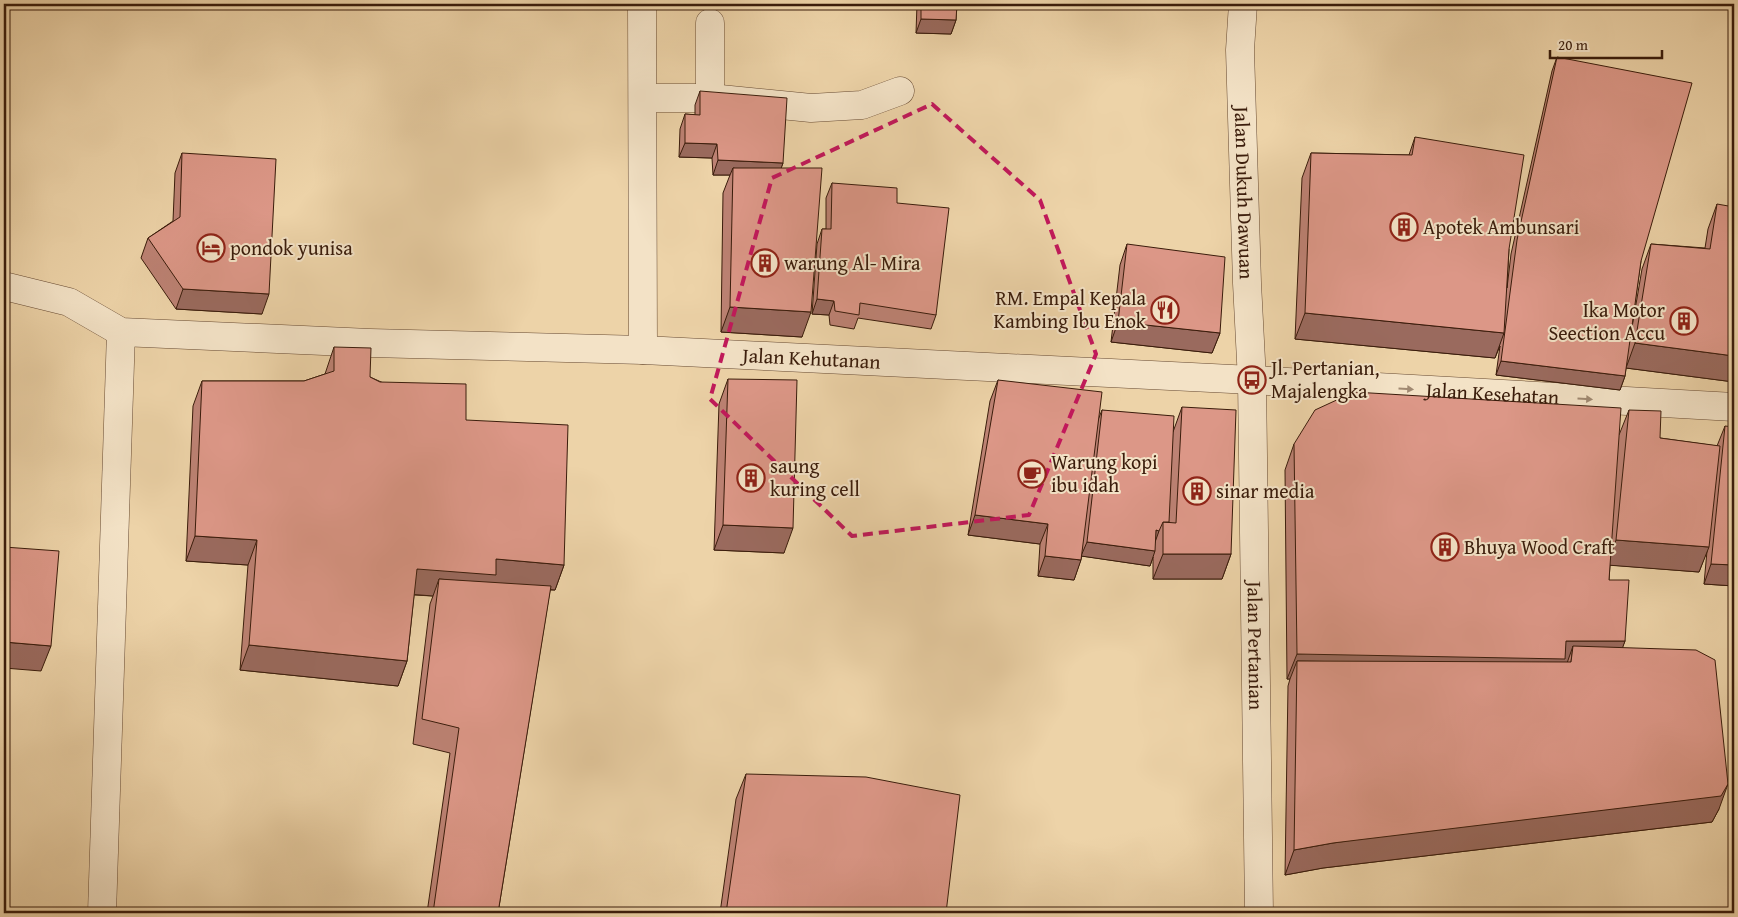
<svg xmlns="http://www.w3.org/2000/svg" width="1738" height="917" font-family="'Gentium Book Plus',serif">
	<style>
		.lines { fill: none; stroke-linecap: round; stroke-linejoin: round }
		.minor-casing { stroke: #674a32; stroke-width: 29 }
		.tertiary-casing { stroke: #674a32; stroke-width: 29 }
		.minor { stroke: #f3e2c6; stroke-width: 28 }
		.tertiary { stroke: #f3e2c6; stroke-width: 28 }
		.wall { fill: #bd8274; stroke: #3a1c0b }
		.shaded-wall { fill: #9a6a5e; stroke: #3a1c0b }
		.building { fill: #dc9787; stroke: #3a1c0b }
		.oneway { fill: #a08972 }
		.marked { fill: none; stroke: #c2185b; stroke-width: 4; stroke-dasharray: 10 6; stroke-linejoin: round }
		.labels { text-anchor: middle; stroke-width: 4; stroke-linejoin: round; paint-order: stroke }
		.street-label { font-size: 20px; fill: #3a1c0b; stroke: #f3e2c6 }
		.poi-label { font-size: 20px; fill: #3a1c0b; stroke: #f3e2c6; text-anchor: start }
	</style>
	<rect width="100%" height="100%" fill="#edd3a8"/>
	<filter id="stains"><feTurbulence type="fractalNoise" baseFrequency=".004" numOctaves="4"/><feColorMatrix values="0 0 0 0 .2 0 0 0 0 .09 0 0 0 0 .02 0 0 0 .5 -.17"/></filter>
	<radialGradient id="worn" r=".72"><stop offset=".6" stop-color="#630" stop-opacity="0"/><stop offset="1" stop-color="#630" stop-opacity=".3"/></radialGradient>
	<g class="lines">
		<g class="minor-casing">
			<g id="minor">
				<path d="M642,4L643,350"/>
				<path d="M710,23V98"/>
				<path d="M643,98H710L811,108L862,105L900,91"/>
				<path id="s1" d="M4,286L69,302L121,332L370,343L643,350L1252,380L1734,407"/>
				<path d="M102,913L121,332"/>
			</g>
		</g>
		<g class="tertiary-casing">
			<g id="tertiary">
				<path id="s2" d="M1243,4L1240,50L1247,283L1252,380L1259,913"/>
			</g>
		</g>
		<use href="#minor" class="minor"/>
		<use href="#tertiary" class="tertiary"/>
	</g>
	<g class="wall">
		<path d="M917,4H957L956,20L951,34L916,33Z"/>
		<path d="M1557,57L1641,261L1629,345L1642,269L1651,244L1705,248L1708,229L1717,204L1734,382L1626,368L1625,376L1620,390L1496,375L1500,346L1495,358L1295,339L1302,178L1311,153L1409,155L1415,137L1509,249L1507,288L1511,254L1552,71Z"/>
		<path d="M700,91L783,163L781,168L802,337L721,332L723,193L730,175H713L712,158L679,157L680,129L685,114L695,115V105Z"/>
		<path d="M182,153L262,314L176,309L141,258L148,238L173,221L175,173Z"/>
		<path d="M832,183L897,203L936,315L931,329L858,318L854,329L830,325L829,315L812,314L817,244L822,229H826V198Z"/>
		<path d="M1127,244L1220,333L1212,353L1111,342L1120,265Z"/>
		<path d="M334,347L370,377L466,420L564,565L555,590H550L498,913H427L450,753L413,744L430,604L433,596L414,595L407,661L398,686L240,670L248,565L186,561L193,406L202,381H304L325,374Z"/>
		<path d="M728,379L784,553L714,550L719,404Z"/>
		<path d="M998,380L1098,420L1102,410L1173,432L1182,407L1231,554L1222,579H1153V557L1150,566L1082,556L1074,580L1038,576L1040,544L968,535L990,401Z"/>
		<path d="M1629,410L1660,438L1717,446L1725,426L1734,586L1704,584L1707,551L1699,572L1610,565L1609,580L1625,641L1622,648L1719,809L1712,822L1323,868L1285,875L1288,686L1290,679H1287L1285,470L1294,444L1619,435Z"/>
		<path d="M746,774L946,913H720L736,799Z"/>
	</g>
	<g class="shaded-wall">
		<path d="M921,19L956,20L951,34L916,33Z"/>
		<path d="M685,143L717,144L712,158L679,157Z"/>
		<path d="M718,160L783,163L778,177L733,168L730,175H713Z"/>
		<path d="M183,289L269,294L262,314L176,309Z"/>
		<path d="M817,299L834,301L829,315L812,314Z"/>
		<path d="M730,307L811,312L802,337L721,332Z"/>
		<path d="M1305,313L1504,333L1495,358L1295,339Z"/>
		<path d="M1118,322L1220,333L1212,353L1111,342Z"/>
		<path d="M1635,343L1734,356V382L1626,368Z"/>
		<path d="M1501,361L1625,376L1620,390L1496,375Z"/>
		<path d="M975,515L1048,524L1040,544L968,535Z"/>
		<path d="M723,525L793,528L784,553L714,550Z"/>
		<path d="M1156,530L1159,531L1154,545Z"/>
		<path d="M195,536L257,540L248,565L186,561Z"/>
		<path d="M1616,540L1709,547L1699,572L1607,565Z"/>
		<path d="M1087,542L1155,551L1150,566L1081,556Z"/>
		<path d="M1163,554H1231L1222,579H1153Z"/>
		<path d="M1045,556L1081,560L1074,580L1038,576Z"/>
		<path d="M496,559L564,565L555,590L439,579L433,596L408,594L417,569Z"/>
		<path d="M1711,564L1734,565V586L1704,584Z"/>
		<path d="M1566,641H1625L1616,666L1571,662L1573,646L1566,666L1297,661L1290,679H1287L1297,654Z"/>
		<path d="M4,642L51,646L41,671L4,668Z"/>
		<path d="M249,645L407,661L398,686L240,670Z"/>
		<path d="M1728,784L1719,809L1712,822L1323,868L1285,875L1294,850L1333,843Z"/>
	</g>
	<g class="building">
		<path d="M921,4H957L956,20L921,19Z"/>
		<path d="M1557,57L1692,83L1641,261L1625,376L1501,361L1517,240Z"/>
		<path d="M700,91L787,98L783,163L718,160L717,144L685,143V114L700,115Z"/>
		<path d="M1415,137L1524,155L1509,249L1504,333L1305,313L1311,153L1412,155Z"/>
		<path d="M182,153L276,159L269,294L183,289L148,238L180,217Z"/>
		<path d="M733,168H822L811,312L730,307Z"/>
		<path d="M832,183L897,188V203L949,208L936,315L860,303L859,315L835,311L834,301L817,299L822,229H831Z"/>
		<path d="M1717,204L1734,207V356L1635,343L1651,244L1710,249Z"/>
		<path d="M1127,244L1225,257L1220,333L1118,322Z"/>
		<path d="M334,347L371,348L370,377L380,382L466,384V420L568,425L564,565L496,559V575L417,569L407,661L249,645L257,540L195,536L202,381H304L334,371Z"/>
		<path d="M728,379L797,380L793,528L723,525Z"/>
		<path d="M998,380L1102,392L1081,560L1045,556L1048,524L975,515Z"/>
		<path d="M1354,392L1621,408L1609,580H1629L1625,641H1566L1565,659L1297,654L1294,444L1315,410Z"/>
		<path d="M1182,407L1236,410L1231,554H1163V522L1176,523Z"/>
		<path d="M1102,410L1174,416L1169,522H1163L1159,531L1156,530L1155,551L1087,542Z"/>
		<path d="M1629,410L1661,411L1660,438L1720,446L1709,547L1616,540Z"/>
		<path d="M1725,426L1734,427V565L1711,564Z"/>
		<path d="M4,547L59,551L51,646L4,642Z"/>
		<path d="M439,579L551,586L498,913H433L459,728L422,719Z"/>
		<path d="M1573,646L1696,650L1715,660L1728,784L1721,796L1333,843L1294,850L1297,661L1571,662Z"/>
		<path d="M746,774L866,777L960,795L946,913H726Z"/>
	</g>
	<defs><path id="oneway-solid" d="M-6-.8H1V-3.2L6.5 0L1 3.2V.8H-6Z" transform="scale(1.25)"/></defs>
	<g class="oneway">
		<use href="#oneway-solid" transform="translate(1406 389) rotate(3)"/>
		<use href="#oneway-solid" transform="translate(1585 399) rotate(3)"/>
	</g>
	<path class="marked" d="M932,104L1040,200L1096,354L1029,515L852,536L710,399L772,178Z"/>
	<defs>
		<g id="building-ring" transform="scale(1.4375)"><circle r="9.5" fill="#f3e2c6" stroke="#8f2418" stroke-width="1.5"/><path d="M-4-6H4V6H1V3H-1V6H-4ZM-2.5-4.3h1.7v1.8h-1.7ZM.8-4.3h1.7v1.8H.8ZM-2.5-1h1.7V.8h-1.7ZM.8-1h1.7V.8H.8Z" fill="#8f2418"/></g>
		<g id="hotel-ring" transform="scale(1.4375)"><circle r="9.5" fill="#f3e2c6" stroke="#8f2418" stroke-width="1.5"/><path d="M-6-4.5h1.5V1H6V5H4.5V3h-9V5H-6ZM-4 0a1.8 1.8 0 1 1 3.6 0ZM.5 0V-2.5h3Q6-2.5 6 0Z" fill="#8f2418"/></g>
		<g id="restaurant-ring" transform="scale(1.4375)"><circle r="9.5" fill="#f3e2c6" stroke="#8f2418" stroke-width="1.5"/><path d="M-5-6h1v4h1v-4h1v4h1v-4h1v5L-1.5 .5V6h-2V.5L-5-1ZM5-6V6H3V1.5H1.5Q1.5-4 5-6Z" fill="#8f2418"/></g>
		<g id="bus-ring" transform="scale(1.4375)"><circle r="9.5" fill="#f3e2c6" stroke="#8f2418" stroke-width="1.5"/><path d="M-5-6H5V4H4V6H2V4H-2V6H-4V4H-5ZM-3.5-4V0h7V-4ZM-3.5 1.2v1.5H-2V1.2ZM2 1.2v1.5H3.5V1.2Z" fill="#8f2418"/></g>
		<g id="cafe-ring" transform="scale(1.4375)"><circle r="9.5" fill="#f3e2c6" stroke="#8f2418" stroke-width="1.5"/><path d="M-5.5-4.5H6V0H3Q3 3.5 0 3.5H-2.5Q-5.5 3.5-5.5 0ZM3-3.2v2h1.7v-2ZM-6 4.5H4V6H-6Z" fill="#8f2418"/></g>
	</defs>
	<g fill-rule="evenodd">
		<use href="#building-ring" x="1404" y="227"/>
		<use href="#hotel-ring" x="211" y="248"/>
		<use href="#building-ring" x="765" y="263"/>
		<use href="#restaurant-ring" x="1165" y="310"/>
		<use href="#building-ring" x="1684" y="321"/>
		<use href="#bus-ring" x="1252" y="380"/>
		<use href="#cafe-ring" x="1032" y="474"/>
		<use href="#building-ring" x="751" y="478"/>
		<use href="#building-ring" x="1197" y="491"/>
		<use href="#building-ring" x="1445" y="547"/>
	</g>
	<g class="labels">
		<g class="street-label">
			<text dy="7" stroke="none"><textPath href="#s2" startOffset="189">Jalan Dukuh Dawuan</textPath></text>
			<text dy="7" stroke="none"><textPath href="#s1" startOffset="818">Jalan Kehutanan</textPath></text>
			<text dy="7" stroke="none"><textPath href="#s1" startOffset="1500">Jalan Kesehatan</textPath></text>
			<text dy="7" stroke="none"><textPath href="#s2" startOffset="642">Jalan Pertanian</textPath></text>
		</g>
		<g class="poi-label">
			<text x="1423" y="234">Apotek Ambunsari</text>
			<text x="230" y="255">pondok yunisa</text>
			<text x="784" y="270">warung Al- Mira</text>
			<text x="1146" y="305" text-anchor="end">RM. Empal Kepala<tspan x="1146" dy="23">Kambing Ibu Enok</tspan></text>
			<text x="1665" y="317" text-anchor="end">Ika Motor<tspan x="1665" dy="23">Seection Accu</tspan></text>
			<text x="1271" y="375">Jl. Pertanian,<tspan x="1271" dy="23">Majalengka</tspan></text>
			<text x="1051" y="469">Warung kopi<tspan x="1051" dy="23">ibu idah</tspan></text>
			<text x="770" y="473">saung<tspan x="770" dy="23">kuring cell</tspan></text>
			<text x="1216" y="498">sinar media</text>
			<text x="1464" y="554">Bhuya Wood Craft</text>
		</g>
	</g>
	<rect width="1738" height="917" fill="none" stroke="#edd3a8" stroke-width="20"/>
	<rect x="5" y="5" width="1728" height="907" fill="none" stroke="#3a1c0b" stroke-width="2.5"/>
	<rect x="10" y="10" width="1718" height="897" fill="none" stroke="#3a1c0b"/>
	<path d="M1550 50v8h112v-8" fill="none" stroke="#3a1c0b" stroke-width="2.5"/>
	<text x="1558" y="50" font-size="15" fill="#3a1c0b" stroke="#f3e2c6" stroke-width="4" paint-order="stroke">20 m</text>
	<rect width="100%" height="100%" filter="url(#stains)"/>
	<rect width="100%" height="100%" fill="url(#worn)"/>
</svg>
